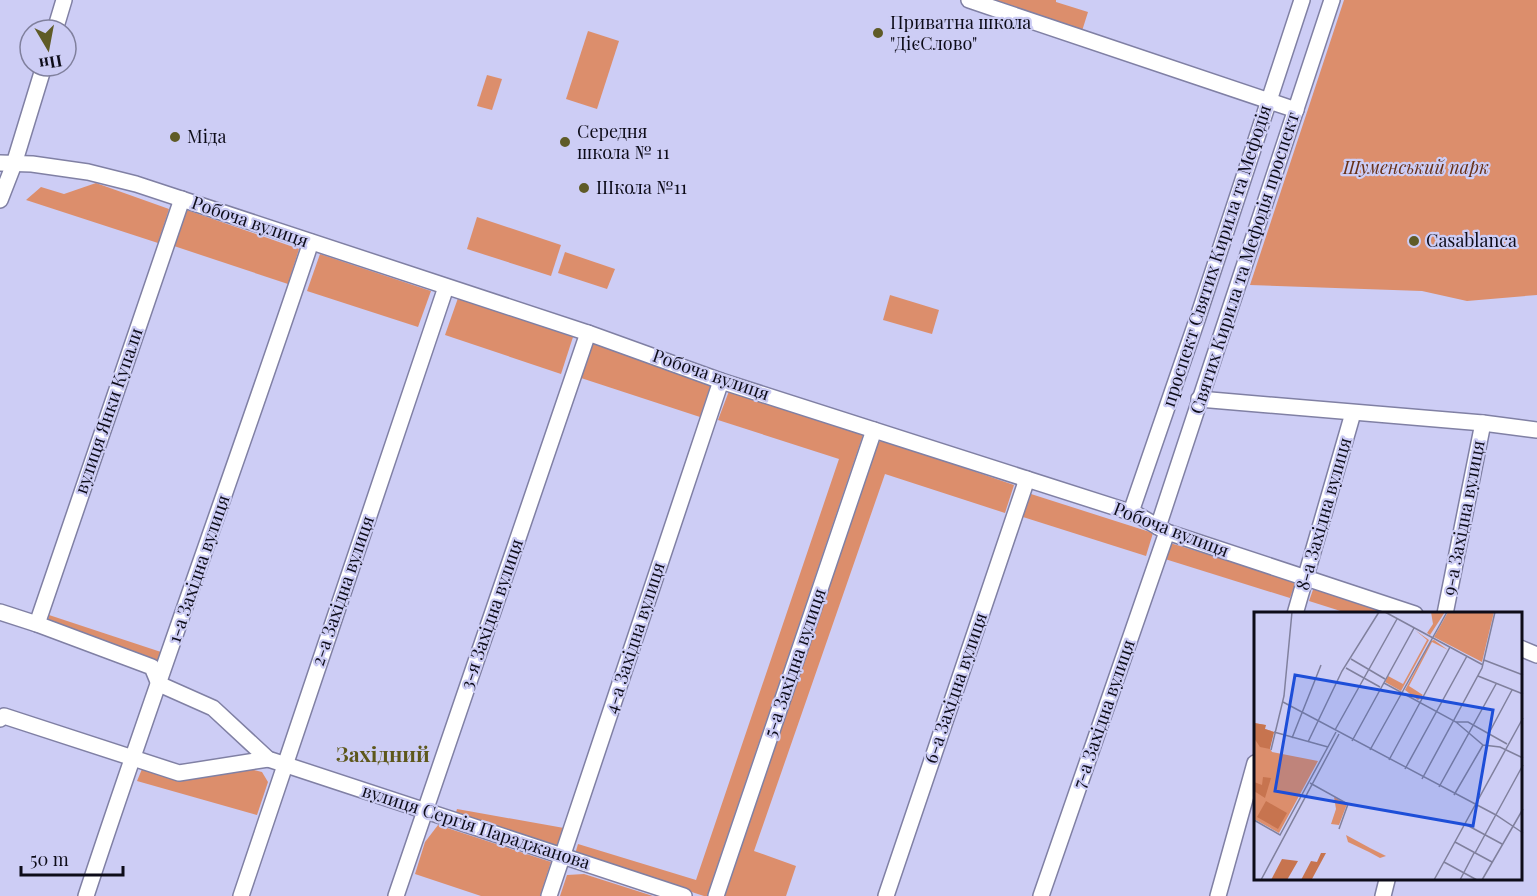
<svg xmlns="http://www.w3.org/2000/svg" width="1537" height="896" font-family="'Playfair Display',serif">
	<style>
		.green { fill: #dc8e6c }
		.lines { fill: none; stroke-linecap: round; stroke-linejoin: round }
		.minor-casing { stroke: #8080a4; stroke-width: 18 }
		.minor { stroke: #fff; stroke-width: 15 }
		.poi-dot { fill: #5f5b27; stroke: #cdcdf5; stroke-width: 2 }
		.labels { text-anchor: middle; stroke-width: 4.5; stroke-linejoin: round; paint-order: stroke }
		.poi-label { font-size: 18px; fill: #0d0c19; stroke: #cdcdf5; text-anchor: start }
		.park-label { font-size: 18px; font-style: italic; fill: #683117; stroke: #cdcdf5 }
		.street-label { font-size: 18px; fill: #0d0c19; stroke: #cdcdf5 }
		.quarter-label { font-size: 21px; font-weight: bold; fill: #5d571b; stroke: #cdcdf5 }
		.inset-road { fill: none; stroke: #80809d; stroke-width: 1.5 }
		.view { fill: #1d4ed8; fill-opacity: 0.15; stroke: #1d4ed8; stroke-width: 3 }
		.inset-edge { fill: none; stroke: #0d0c19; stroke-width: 3 }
	</style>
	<rect width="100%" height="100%" fill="#cdcdf5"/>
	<g class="green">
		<path d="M991,0H1056V2L1088,12L1082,31Z"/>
		<path d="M1344,0H1537V295L1467,301L1422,291L1250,285Z"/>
		<path d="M588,31L619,41L597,109L566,99Z"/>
		<path d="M487,75L502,79L492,110L477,106Z"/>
		<path d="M96,183L169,209L158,243L26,200L41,187L64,194Z"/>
		<path d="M187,210L299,249L288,284L174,246Z"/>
		<path d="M477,217L561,245L551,276L467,249Z"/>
		<path d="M565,252L615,269L607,289L558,273Z"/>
		<path d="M320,254L431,291L418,327L307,291Z"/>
		<path d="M890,295L939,310L932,334L883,320Z"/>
		<path d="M458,298L573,337L561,374L445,335Z"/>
		<path d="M593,343L711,384L700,417L581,378Z"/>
		<path d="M729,391L859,429L863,435L707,896H704L575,854L578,844L696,880L839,459L718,420Z"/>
		<path d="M883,440L1014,485L1005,513L885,474L754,851L796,866L786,896H724L875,444Z"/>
		<path d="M1031,494L1153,533L1146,556L1023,517Z"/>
		<path d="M1170,543L1296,581L1290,598L1165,559Z"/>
		<path d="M1314,587L1394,614H1350L1309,601Z"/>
		<path d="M49,615L161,652L156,666L47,625Z"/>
		<path d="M237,766L262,772L268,782L257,815L137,781L142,769L173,778Z"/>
		<path d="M457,809L564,828L559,848L455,816Z"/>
		<path d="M438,825L551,862L540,896H481L415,874L425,842Z"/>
		<path d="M584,874L653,896H560L567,875Z"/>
	</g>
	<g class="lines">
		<g class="minor-casing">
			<g id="minor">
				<path d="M969,0L1296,110"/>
				<path d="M55,30L64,0"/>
				<path d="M0,163L32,164L88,172L136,184L588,333L721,381L1136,514L1167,532L1415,614"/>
				<path d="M0,200L14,164L44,66"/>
				<path d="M1199,399L1483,423L1537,430"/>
				<path d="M1131,512L1196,323L1302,0"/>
				<path d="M1158,527L1332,0"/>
				<path d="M0,612L37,624L152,667L159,684L213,708L268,759L684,896"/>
				<path d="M1295,614L1353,413"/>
				<path d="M1445,614L1483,423"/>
				<path d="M37,624L182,199"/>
				<path d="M1520,648L1537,655"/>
				<path d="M0,719L4,716L179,773L268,759"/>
				<path d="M86,896C158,677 238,461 311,242"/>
				<path d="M241,896L446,287"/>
				<path d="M396,896L588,333"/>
				<path d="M549,896L721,381"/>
				<path d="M716,896L874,430"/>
				<path d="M886,896L1027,479"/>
				<path d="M1041,896L1167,532"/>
				<path d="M1218,896L1255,763"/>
				<path d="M1383,896L1387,880"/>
			</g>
		</g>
		<use href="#minor" class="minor"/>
	</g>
	<g class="poi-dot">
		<circle cx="878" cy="33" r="6"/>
		<circle cx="175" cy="137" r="6"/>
		<circle cx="565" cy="142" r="6"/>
		<circle cx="584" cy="188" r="6"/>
		<circle cx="1414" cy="241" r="6"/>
	</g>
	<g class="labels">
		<g class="poi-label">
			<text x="890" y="29">Приватна школа<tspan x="890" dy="21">"ДієСлово"</tspan></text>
			<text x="577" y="138">Середня<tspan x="577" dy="21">школа № 11</tspan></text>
			<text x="187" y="143">Міда</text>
			<text x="596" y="194">Школа №11</text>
			<text x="1426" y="247">Casablanca</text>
		</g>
		<g class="park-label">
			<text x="1416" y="174">Шуменський парк</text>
		</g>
		<g class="street-label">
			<text transform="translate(250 222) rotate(19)" y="6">Робоча вулиця</text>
			<text transform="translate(1217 256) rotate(-72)" y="6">проспект Святих Кирила та Мефодія</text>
			<text transform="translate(1245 263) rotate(-72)" y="6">Святих Кирила та Мефодія проспект</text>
			<text transform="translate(711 375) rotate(19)" y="6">Робоча вулиця</text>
			<text transform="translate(109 411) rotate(-71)" y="6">вулиця Янки Купали</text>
			<text transform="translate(1324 514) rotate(-74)" y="6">8-а Західна вулиця</text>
			<text transform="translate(1464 518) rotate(-79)" y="6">9-а Західна вулиця</text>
			<text transform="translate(1171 530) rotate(21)" y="6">Робоча вулиця</text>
			<text transform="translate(199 569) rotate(-71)" y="6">1-а Західна вулиця</text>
			<text transform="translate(343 591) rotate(-71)" y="6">2-а Західна вулиця</text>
			<text transform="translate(492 614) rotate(-71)" y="6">3-я Західна вулиця</text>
			<text transform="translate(635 638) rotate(-72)" y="6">4-а Західна вулиця</text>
			<text transform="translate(795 663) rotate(-71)" y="6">5-а Західна вулиця</text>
			<text transform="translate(956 688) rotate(-71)" y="6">6-а Західна вулиця</text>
			<text transform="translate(1104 714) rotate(-71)" y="6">7-а Західна вулиця</text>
			<text transform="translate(476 827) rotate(18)" y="6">вулиця Сергія Параджанова</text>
		</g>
		<g class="quarter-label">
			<text x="383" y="762">Західний</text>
		</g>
	</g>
	<g transform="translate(1254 612)">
		<rect width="268" height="268" fill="#cdcdf5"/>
		<path d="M177,0H191L176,23L173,21L179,12ZM194,0H240L228,50L180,25ZM161,18L175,28L147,79L131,70L134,64L149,72L173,28ZM180,28L194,38L178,30L155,74L169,83L164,88L151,78L177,29ZM0,111L11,113V117L20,120L15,135L18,140L64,149L25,221L0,207ZM80,185L93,192L85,213L77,212L82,197ZM92,223L116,236L132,244L126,246L115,240L94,230Z" fill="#dc8e6c"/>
		<path d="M0,111L12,113L11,117L20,120L16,137L6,135L0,126ZM9,165L17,166L11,186L0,179V170L8,173ZM12,189L33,201L24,217L3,205ZM67,241H72L58,267L47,268L57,249L63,250ZM28,247L44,249L33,268H17Z" fill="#c7744f"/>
		<path class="inset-road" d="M131,0L229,53M97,47L131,67M230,48L269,63M92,56L126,75M224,64L269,82M130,71L202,110L229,133L246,135L269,146M29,90L242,203L269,221M202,110H214L253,132M81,118L143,7M20,120L74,135M235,121L258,78M38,126L67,53M98,129L160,16M54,130L88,59L125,0M17,138L30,84L38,0M116,138L193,0M135,148L196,35M151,157L213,44M168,167L228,56L241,0M56,171L94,192L85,217M185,175L242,72M200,183L229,133M0,208L26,223L82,120M211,212L248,232M201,230L238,250M221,241L269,153M190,250L223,268M7,268L85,122M180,268L269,106M206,268L220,241M228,268L269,197"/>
		<path class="view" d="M41,63L239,98L219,214L21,179Z"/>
		<rect width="268" height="268" class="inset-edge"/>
	</g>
	<g transform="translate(48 48) rotate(170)"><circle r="28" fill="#cdcdf5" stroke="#80809d" stroke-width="1.5"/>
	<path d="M0-4.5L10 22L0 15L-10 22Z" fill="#5f5b27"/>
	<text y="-9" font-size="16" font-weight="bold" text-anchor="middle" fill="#0d0c19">Пн</text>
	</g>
	<path d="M21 866v9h102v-9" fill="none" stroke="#0d0c19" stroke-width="3"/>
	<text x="30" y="866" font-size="18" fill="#0d0c19" stroke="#cdcdf5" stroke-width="4.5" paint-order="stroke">50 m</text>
</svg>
